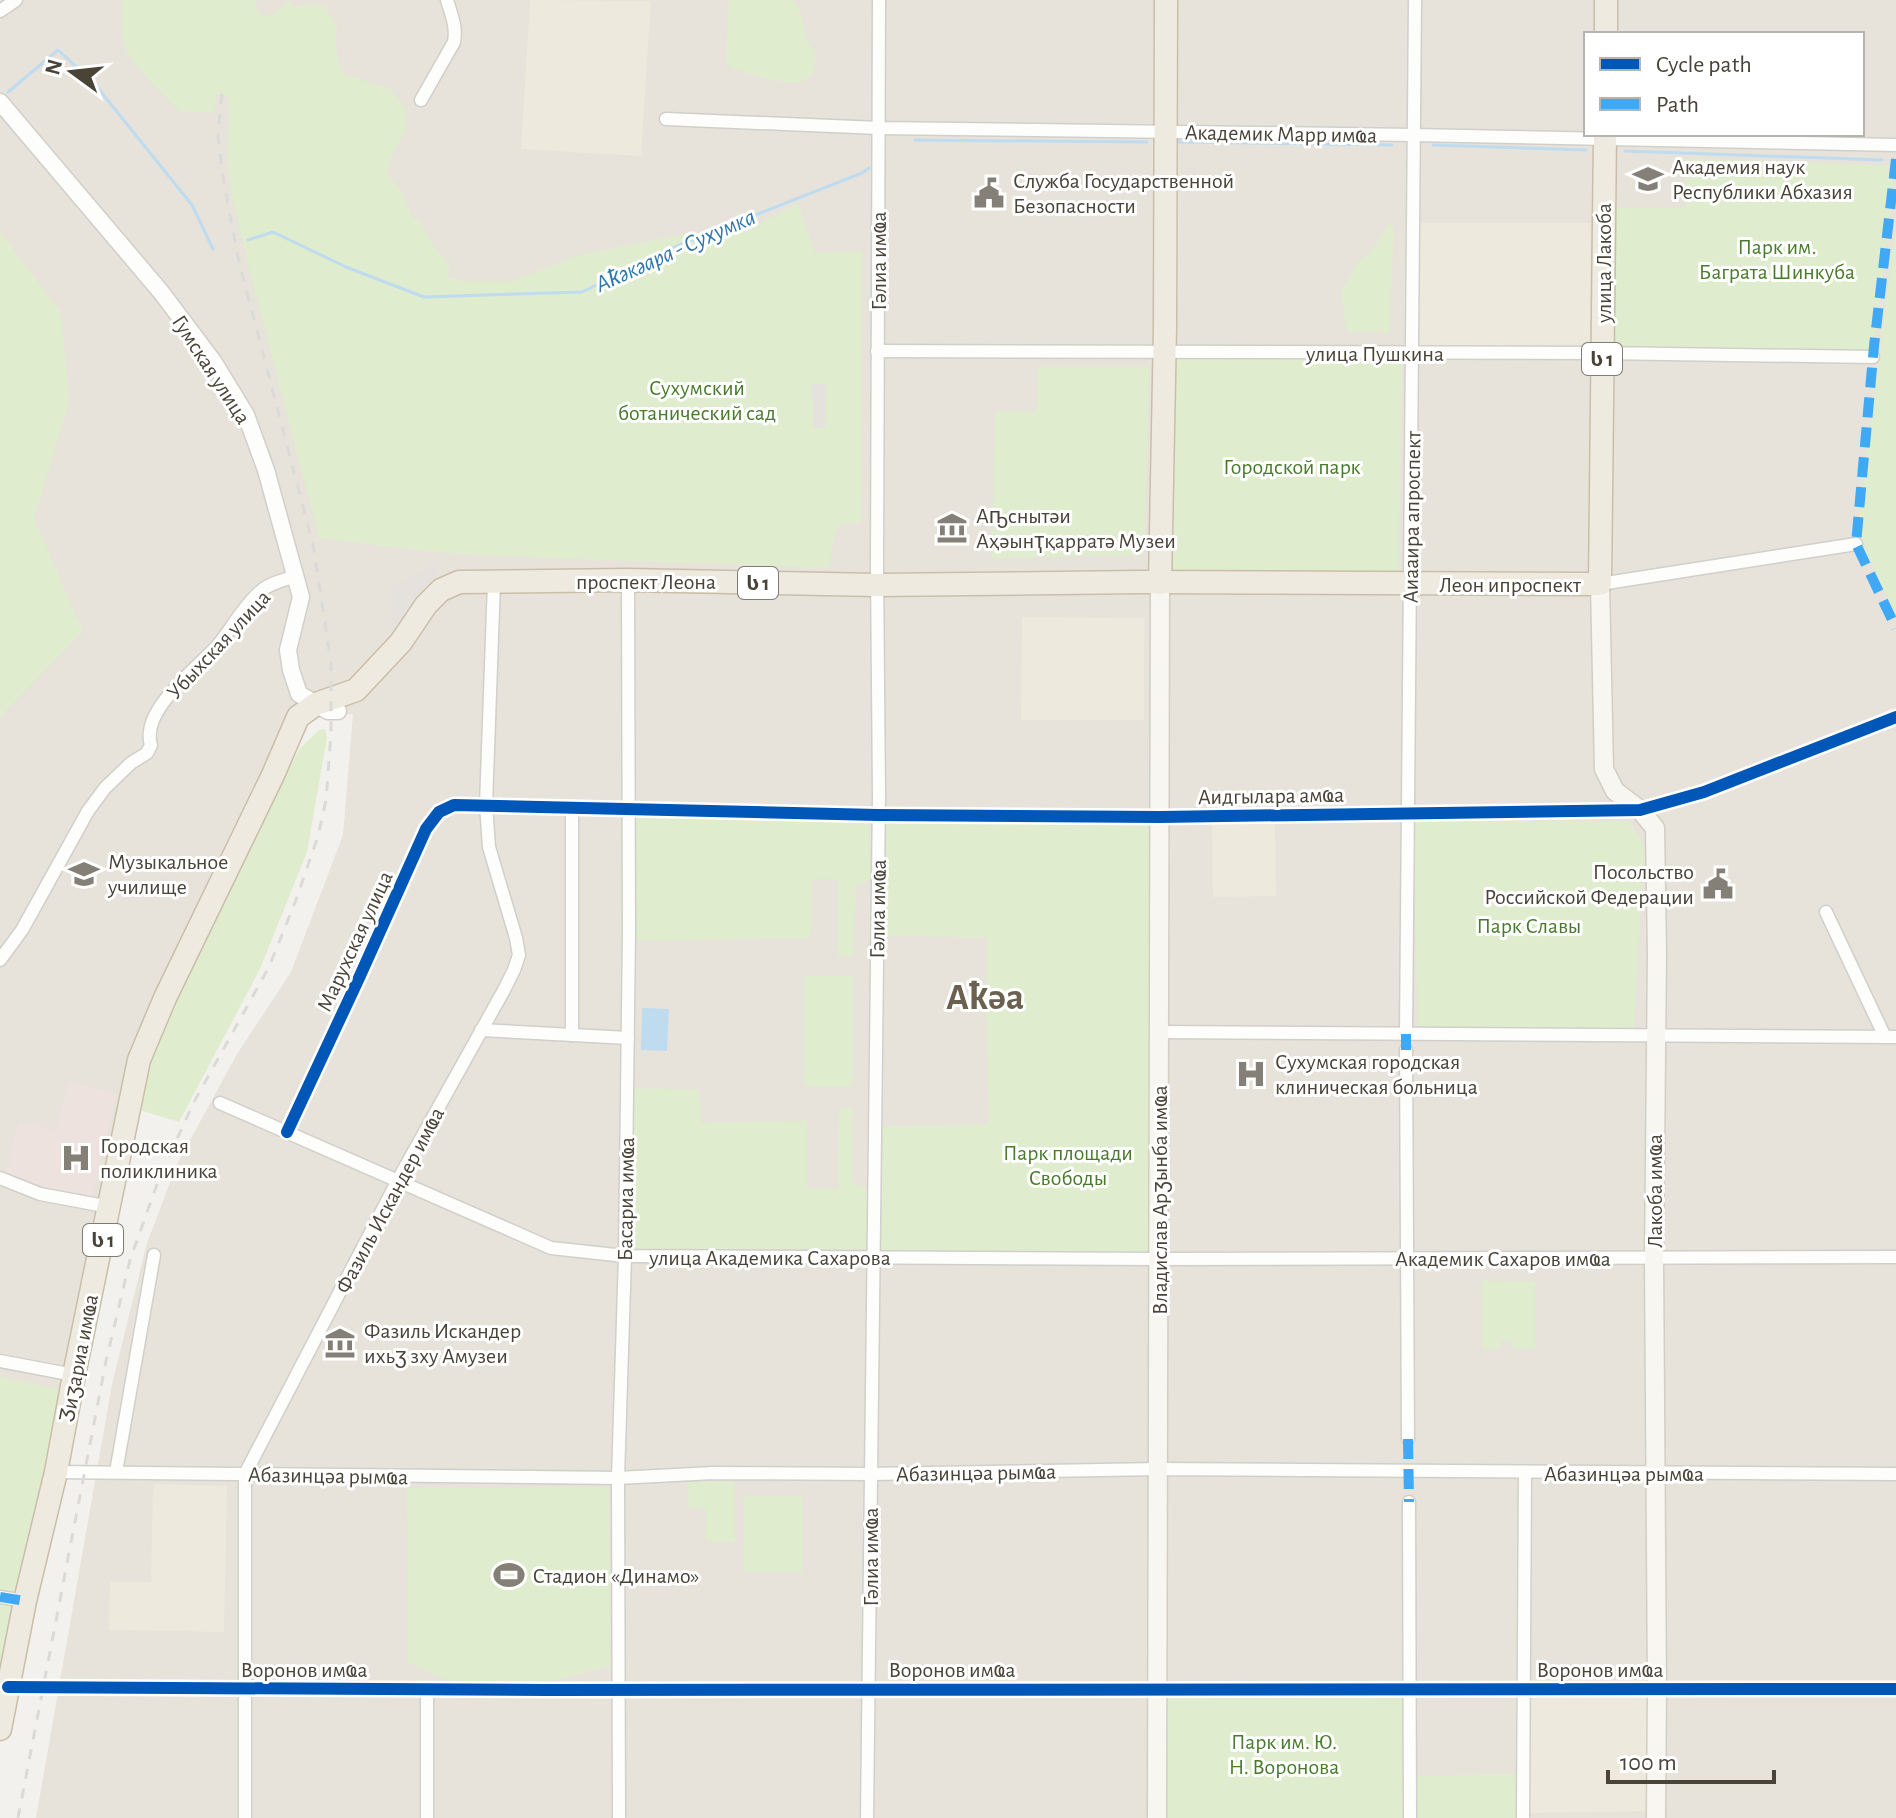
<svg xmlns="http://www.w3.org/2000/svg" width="1896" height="1818" font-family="'Alegreya Sans','Noto Sans Georgian',sans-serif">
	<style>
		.residential { fill: #e7e3db; fill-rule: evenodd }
		.education { fill: #ede9dd }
		.medical { fill: #ede2de }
		.green { fill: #e0ecce }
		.parking { fill: #e5e2de }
		.water { fill: #bfdbef }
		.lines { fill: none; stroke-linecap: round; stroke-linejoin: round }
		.stream { stroke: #bfdbef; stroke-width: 3 }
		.minor-casing { stroke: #d1cfca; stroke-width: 15 }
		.tertiary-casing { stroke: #d1cfca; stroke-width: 19 }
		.secondary-casing { stroke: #d2cec4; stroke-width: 21 }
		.trunk-casing { stroke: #cabea9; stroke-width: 25 }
		.minor { stroke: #fdfdfc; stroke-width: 12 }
		.tertiary { stroke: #fdfdfc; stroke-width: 16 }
		.secondary { stroke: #f7f6f1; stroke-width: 18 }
		.trunk { stroke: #eeeae0; stroke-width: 22 }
		.rail { stroke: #dadad9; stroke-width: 3; stroke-dasharray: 10 10; stroke-linecap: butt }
		.quiet { stroke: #3fa9f5; stroke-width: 10; stroke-dasharray: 20 10; stroke-linecap: butt }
		.cycleway-casing { stroke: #fff; stroke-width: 17 }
		.cycleway { stroke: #0057b8; stroke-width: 12 }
		.labels { text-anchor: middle; stroke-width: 6; stroke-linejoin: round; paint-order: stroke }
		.shield { fill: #fff; stroke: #807b74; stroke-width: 2 }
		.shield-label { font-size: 20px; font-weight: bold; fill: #494338 }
		.street-label { font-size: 22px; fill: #494338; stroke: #fff }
		.poi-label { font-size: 22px; fill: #494338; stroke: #fff; text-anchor: start }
		.park-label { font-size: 22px; fill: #497b2c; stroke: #fff }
		.water-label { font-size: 24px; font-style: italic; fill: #3078ac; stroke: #fff }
		.town-label { font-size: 38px; font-weight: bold; fill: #6c6150; stroke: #fff }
	</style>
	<rect width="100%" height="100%" fill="#f3f1ed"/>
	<path class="residential" d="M0,0H1896V1818H36L112,1384L147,1243L177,1164L237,1054L291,972L343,835L353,714L291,720L144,1047L0,1725ZM1586,34H1862V134H1586Z"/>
	<g class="education">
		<path d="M530,0L651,1L641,156L521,149Z"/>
		<path d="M1420,223H1590V345H1419Z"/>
		<path d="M1022,617L1144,618V720H1021Z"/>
		<path d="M1212,824H1275L1276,896L1213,897Z"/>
		<path d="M153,1484L227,1486L224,1632L109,1630L110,1582H151Z"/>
		<path d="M1524,1689H1657L1656,1811L1523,1813Z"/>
	</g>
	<path class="medical" d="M68,1082L117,1094L92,1198L6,1176L19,1121L56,1130Z"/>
	<g class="green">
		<path d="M122,0H254L258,13L269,16L276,12L288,1L295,7L312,4L324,6L337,25L336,46L338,61L345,76C361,78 374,86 390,88L406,110V130L391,157L387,174L402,191L411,216L421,224L434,247L444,258L450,268L447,277L465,281H513L576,256L674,236L757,225L798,203L815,253L862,251L861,523H844L835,532L829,568L477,555L423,551L319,538L248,264L232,196L227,164L229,99L222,92L216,95L214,113L180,111C164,95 138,71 127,52C120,38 122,16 122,0Z"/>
		<path d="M729,0H791L799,7L808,44L815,51L816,58L814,72C811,75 807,79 804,81C789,87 746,73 730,68L726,60Z"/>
		<path d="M1685,158L1895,166L1873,357L1602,353L1604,208H1686Z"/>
		<path d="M1896,221V615L1857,532Z"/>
		<path d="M1389,223L1394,227L1389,333L1347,331L1341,291L1359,261L1372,251Z"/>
		<path d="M0,231L60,311L70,400L34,518L83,631L0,717Z"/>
		<path d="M1402,357L1398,574H1170L1172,360Z"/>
		<path d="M1038,367H1149L1144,555L992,558L995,411L1037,412Z"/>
		<path d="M325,729L327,738L307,852L260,969L179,1122L136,1109L158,1035L255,835L300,748L319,730Z"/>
		<path d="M632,812L869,822L870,879L856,886L853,957L838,956V879H812L811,938L633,941Z"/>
		<path d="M1413,821H1629L1644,846L1634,1028L1418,1029Z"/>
		<path d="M885,822H1156L1157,1255L880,1250L882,1127L989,1124L986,997L987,938L884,935Z"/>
		<rect x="804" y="976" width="49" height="110"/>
		<path d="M631,1088L699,1090L701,1123L807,1121V1188L838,1189L839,1108L853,1109L852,1181L869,1191V1249L630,1250Z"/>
		<path d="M1481,1281L1535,1282V1349H1513V1341H1500V1349H1482Z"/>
		<path d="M0,1377L64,1391L0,1695Z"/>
		<path d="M734,1481L735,1542H706V1508H689L688,1482Z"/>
		<path d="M609,1487L610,1666L540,1684L482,1685L446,1680L408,1662L407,1488Z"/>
		<rect x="744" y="1496" width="58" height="76"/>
		<rect x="1158" y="1690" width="252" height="128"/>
		<path d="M1521,1774L1520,1818H1416V1776Z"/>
	</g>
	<g class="parking">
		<path d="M810,384H826L825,428H813V405Z"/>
		<path d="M435,565L440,582L398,637L390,636L393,586Z"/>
	</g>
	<path class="water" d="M642,1008L669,1009L667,1051L641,1050Z"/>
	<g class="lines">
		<g class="stream">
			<path d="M8,92L58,50L93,82L192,205L213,249"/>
			<path d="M915,140L1147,142"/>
			<path d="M1178,142L1392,145"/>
			<path d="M1433,145L1586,150"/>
			<path d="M1625,151L1882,160"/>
			<path d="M248,240L273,232L346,267L424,297L582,292L677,246L862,173L869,168"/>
		</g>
		<g class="minor-casing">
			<g id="minor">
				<path d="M0,11L16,0"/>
				<path d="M421,100L454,42C457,27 451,14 447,0"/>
				<path d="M666,119L879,128L1414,135L1896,145"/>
				<path d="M877,351L1602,353L1873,357"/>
				<path d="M1600,584L1856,544"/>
				<path d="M572,808V1035"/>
				<path d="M1826,912L1885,1037"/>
				<path d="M0,960L22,930L88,811L105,788L131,763L147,753L151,745C140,710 197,669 218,645C232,628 244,605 261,591C270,583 284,580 296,576"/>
				<path d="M481,1030L628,1038"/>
				<path d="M1159,1032L1896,1037"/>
				<path d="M1406,1034L1415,0"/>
				<path d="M1406,1050L1408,1439"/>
				<path d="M220,1103L551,1248L625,1256L1159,1259L1896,1257"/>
				<path d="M287,1132L359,978L426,829L439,812L454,805L878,815L1160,817L1640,810L1704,792L1896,717"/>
				<path d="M0,1178L40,1194L110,1207"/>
				<path d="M0,1361L74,1375"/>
				<path d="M56,1472L618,1478L713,1473L871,1474L1158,1469L1896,1474"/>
				<path d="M116,1472L154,1255"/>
				<path d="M1409,1502L1410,1818"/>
				<path d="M0,1597L25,1601"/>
				<path d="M8,1687L547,1690L1896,1689"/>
				<path d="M245,1818V1474L398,1180L504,990L514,970L519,955L516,938L489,847L486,805L494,582"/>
				<path d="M427,1818V1689"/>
				<path d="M619,1818L618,1478L625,1256L629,933L628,580"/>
				<path d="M867,1818L879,795L877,567L879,0"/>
				<path d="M1523,1818L1525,1472"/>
			</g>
		</g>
		<g class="tertiary-casing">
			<path id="tertiary" d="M0,102L161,292L213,361L246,415L266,470L301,597L288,650L291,670L299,694L328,711H338"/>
		</g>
		<g class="secondary-casing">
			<g id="secondary">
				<path d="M1600,584L1604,769L1615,791L1640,810L1655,828L1657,954L1654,1258L1657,1689L1656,1818"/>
				<path d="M1157,1818L1160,583"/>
			</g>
		</g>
		<g class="trunk-casing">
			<g id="trunk">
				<path d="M1606,34V0"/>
				<path d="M1160,583L1165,327L1166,0"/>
				<path d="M0,1729L25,1601L56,1472L74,1375L139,1060L149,1036L165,998L273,775L298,717L316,704L356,690L401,642L426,605L441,590L459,582L628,580L877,585L1141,582L1600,584L1605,134"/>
			</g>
		</g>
		<use href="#minor" class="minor"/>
		<use href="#tertiary" class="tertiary"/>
		<use href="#secondary" class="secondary"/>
		<use href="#trunk" class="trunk"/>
		<path class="rail" d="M18,1818L106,1361L130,1260L160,1176L194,1102L269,967L296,900L318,836L326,800L331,733V663L313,545L239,262L222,172L218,137L222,92"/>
		<g class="quiet">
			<path d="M1896,159L1874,346L1856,544L1896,628"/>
			<path d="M1406,1034V1050"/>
			<path d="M1408,1439L1409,1502"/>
			<path d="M0,1597L25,1601"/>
		</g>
		<g class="cycleway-casing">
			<g id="cycleway">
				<path d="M287,1132L359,978L426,829L439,812L454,805L878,815L1160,817L1640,810L1704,792L1896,717"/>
				<path d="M8,1687L547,1690L1896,1689"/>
			</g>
		</g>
		<use href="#cycleway" class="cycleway"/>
	</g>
	<defs>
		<g id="university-bare" transform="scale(2.4)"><path d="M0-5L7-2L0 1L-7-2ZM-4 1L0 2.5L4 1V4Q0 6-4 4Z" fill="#848077" stroke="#fff" stroke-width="2.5" paint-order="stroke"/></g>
		<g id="civic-bare" transform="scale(2.4)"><path d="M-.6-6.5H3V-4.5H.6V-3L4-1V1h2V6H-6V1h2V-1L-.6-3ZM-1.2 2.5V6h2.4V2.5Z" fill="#848077" stroke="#fff" stroke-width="2.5" paint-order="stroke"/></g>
		<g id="museum-bare" transform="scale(2.4)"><path d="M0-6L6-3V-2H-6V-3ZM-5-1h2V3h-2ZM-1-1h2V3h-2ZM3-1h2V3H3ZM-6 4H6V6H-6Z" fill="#848077" stroke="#fff" stroke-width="2.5" paint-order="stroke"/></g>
		<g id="hospital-bare" transform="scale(2.4)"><path d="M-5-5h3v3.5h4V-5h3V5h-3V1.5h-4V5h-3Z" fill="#848077" stroke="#fff" stroke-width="2.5" paint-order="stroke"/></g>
		<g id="stadium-bare" transform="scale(2.4)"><path d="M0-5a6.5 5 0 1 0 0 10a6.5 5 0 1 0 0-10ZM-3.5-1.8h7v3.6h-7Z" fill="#848077" stroke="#fff" stroke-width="2.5" paint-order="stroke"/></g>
	</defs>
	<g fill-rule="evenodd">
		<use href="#university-bare" x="1648" y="179"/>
		<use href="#civic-bare" x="989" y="193"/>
		<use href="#museum-bare" x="952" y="528"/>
		<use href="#university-bare" x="84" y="874"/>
		<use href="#civic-bare" x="1718" y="884"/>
		<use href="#hospital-bare" x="1251" y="1074"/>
		<use href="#hospital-bare" x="76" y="1158"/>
		<use href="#museum-bare" x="340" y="1343"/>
		<use href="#stadium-bare" x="509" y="1575"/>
	</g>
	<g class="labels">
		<g class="shield">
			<rect x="1582" y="343" width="40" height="32" rx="6"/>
			<rect x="738" y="567" width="40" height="32" rx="6"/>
			<rect x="83" y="1224" width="40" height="32" rx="6"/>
		</g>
		<g class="shield-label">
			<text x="1602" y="366">ს 1</text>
			<text x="758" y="590">ს 1</text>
			<text x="103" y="1247">ს 1</text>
		</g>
		<g class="street-label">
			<text transform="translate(1281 133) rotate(1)" y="8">Академик Марр имҩа</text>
			<text transform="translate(878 261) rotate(-90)" y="8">Гәлиа имҩа</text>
			<text transform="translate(1603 263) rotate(-90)" y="8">улица Лакоба</text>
			<text x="1375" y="361">улица Пушкина</text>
			<text transform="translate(212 369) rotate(57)" y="8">Гумская улица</text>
			<text transform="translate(1411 517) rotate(-89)" y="8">Аиааира апроспект</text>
			<text x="646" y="589">проспект Леона</text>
			<text x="1510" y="592">Леон ипроспект</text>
			<text transform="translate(218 644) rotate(-47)" y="8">Убыхская улица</text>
			<text transform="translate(1271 795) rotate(-1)" y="8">Аидгылара амҩа</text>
			<text transform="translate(877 909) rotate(-89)" y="8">Гәлиа имҩа</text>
			<text transform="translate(354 941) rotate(-65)" y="8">Марухская улица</text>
			<text transform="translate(1654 1191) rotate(-90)" y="8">Лакоба имҩа</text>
			<text transform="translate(625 1199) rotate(-89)" y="8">Басариа имҩа</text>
			<text transform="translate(389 1200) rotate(-62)" y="8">Фазиль Искандер имҩа</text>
			<text transform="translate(1159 1200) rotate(-90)" y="8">Владислав Арӡынба имҩа</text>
			<text x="770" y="1265">улица Академика Сахарова</text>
			<text x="1503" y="1266">Академик Сахаров имҩа</text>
			<text transform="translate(78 1358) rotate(-79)" y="8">Ӡиӡариа имҩа</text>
			<text transform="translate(976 1472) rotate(-1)" y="8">Абазинцәа рымҩа</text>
			<text x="1624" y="1481">Абазинцәа рымҩа</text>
			<text transform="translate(328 1475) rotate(1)" y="8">Абазинцәа рымҩа</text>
			<text transform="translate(870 1557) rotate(-90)" y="8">Гәлиа имҩа</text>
			<text x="304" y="1677">Воронов имҩа</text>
			<text x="952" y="1677">Воронов имҩа</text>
			<text x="1600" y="1677">Воронов имҩа</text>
		</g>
		<g class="poi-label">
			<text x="1672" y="174">Академия наук<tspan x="1672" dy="25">Республики Абхазия</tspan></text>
			<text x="1013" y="188">Служба Государственной<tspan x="1013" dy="25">Безопасности</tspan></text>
			<text x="976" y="523">Аҧснытәи<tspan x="976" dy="25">Аҳәынҭқарратә Музеи</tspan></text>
			<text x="108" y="869">Музыкальное<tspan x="108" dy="25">училище</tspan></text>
			<text x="1694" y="879" text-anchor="end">Посольство<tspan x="1694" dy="25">Российской Федерации</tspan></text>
			<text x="1275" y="1069">Сухумская городская<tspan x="1275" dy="25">клиническая больница</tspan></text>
			<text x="100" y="1153">Городская<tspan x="100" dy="25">поликлиника</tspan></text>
			<text x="364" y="1338">Фазиль Искандер<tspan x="364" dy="25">ихьӡ зху Амузеи</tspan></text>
			<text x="533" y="1583">Cтадион «Динамо»</text>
		</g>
		<g class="park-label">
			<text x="1777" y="254">Парк им.<tspan x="1777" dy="25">Баграта Шинкуба</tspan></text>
			<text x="697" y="395">Сухумский<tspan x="697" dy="25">ботанический сад</tspan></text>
			<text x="1292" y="474">Городской парк</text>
			<text x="1529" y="933">Парк Славы</text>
			<text x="1068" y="1160">Парк площади<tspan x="1068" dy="25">Свободы</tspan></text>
			<text x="1284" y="1749">Парк им. Ю.<tspan x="1284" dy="25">Н. Воронова</tspan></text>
		</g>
		<g class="water-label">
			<text transform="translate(675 250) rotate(-24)" y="8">Аҟәкәара - Сухумка</text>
		</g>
		<g class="town-label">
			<text x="985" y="1009">Аҟəа</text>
		</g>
	</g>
	<rect x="1584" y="32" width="280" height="104" fill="#ffffff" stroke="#b6b4af" stroke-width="2"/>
	<rect x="1600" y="58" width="40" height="12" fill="#0057b8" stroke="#b6b4af" stroke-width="2"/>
	<text x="1656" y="72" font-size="24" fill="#494338">Cycle path</text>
	<rect x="1600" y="98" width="40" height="12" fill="#3fa9f5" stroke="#b6b4af" stroke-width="2"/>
	<text x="1656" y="112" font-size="24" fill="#494338">Path</text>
	<g transform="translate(72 72) rotate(285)" stroke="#ffffff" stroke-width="6" paint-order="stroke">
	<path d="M0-6L14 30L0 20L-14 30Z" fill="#494338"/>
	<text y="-12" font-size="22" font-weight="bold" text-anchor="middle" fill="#494338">N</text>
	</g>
	<path d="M1608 1770v12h166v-12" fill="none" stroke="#494338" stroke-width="4"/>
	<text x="1620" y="1770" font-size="24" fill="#494338" stroke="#ffffff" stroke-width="6" paint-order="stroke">100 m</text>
</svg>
